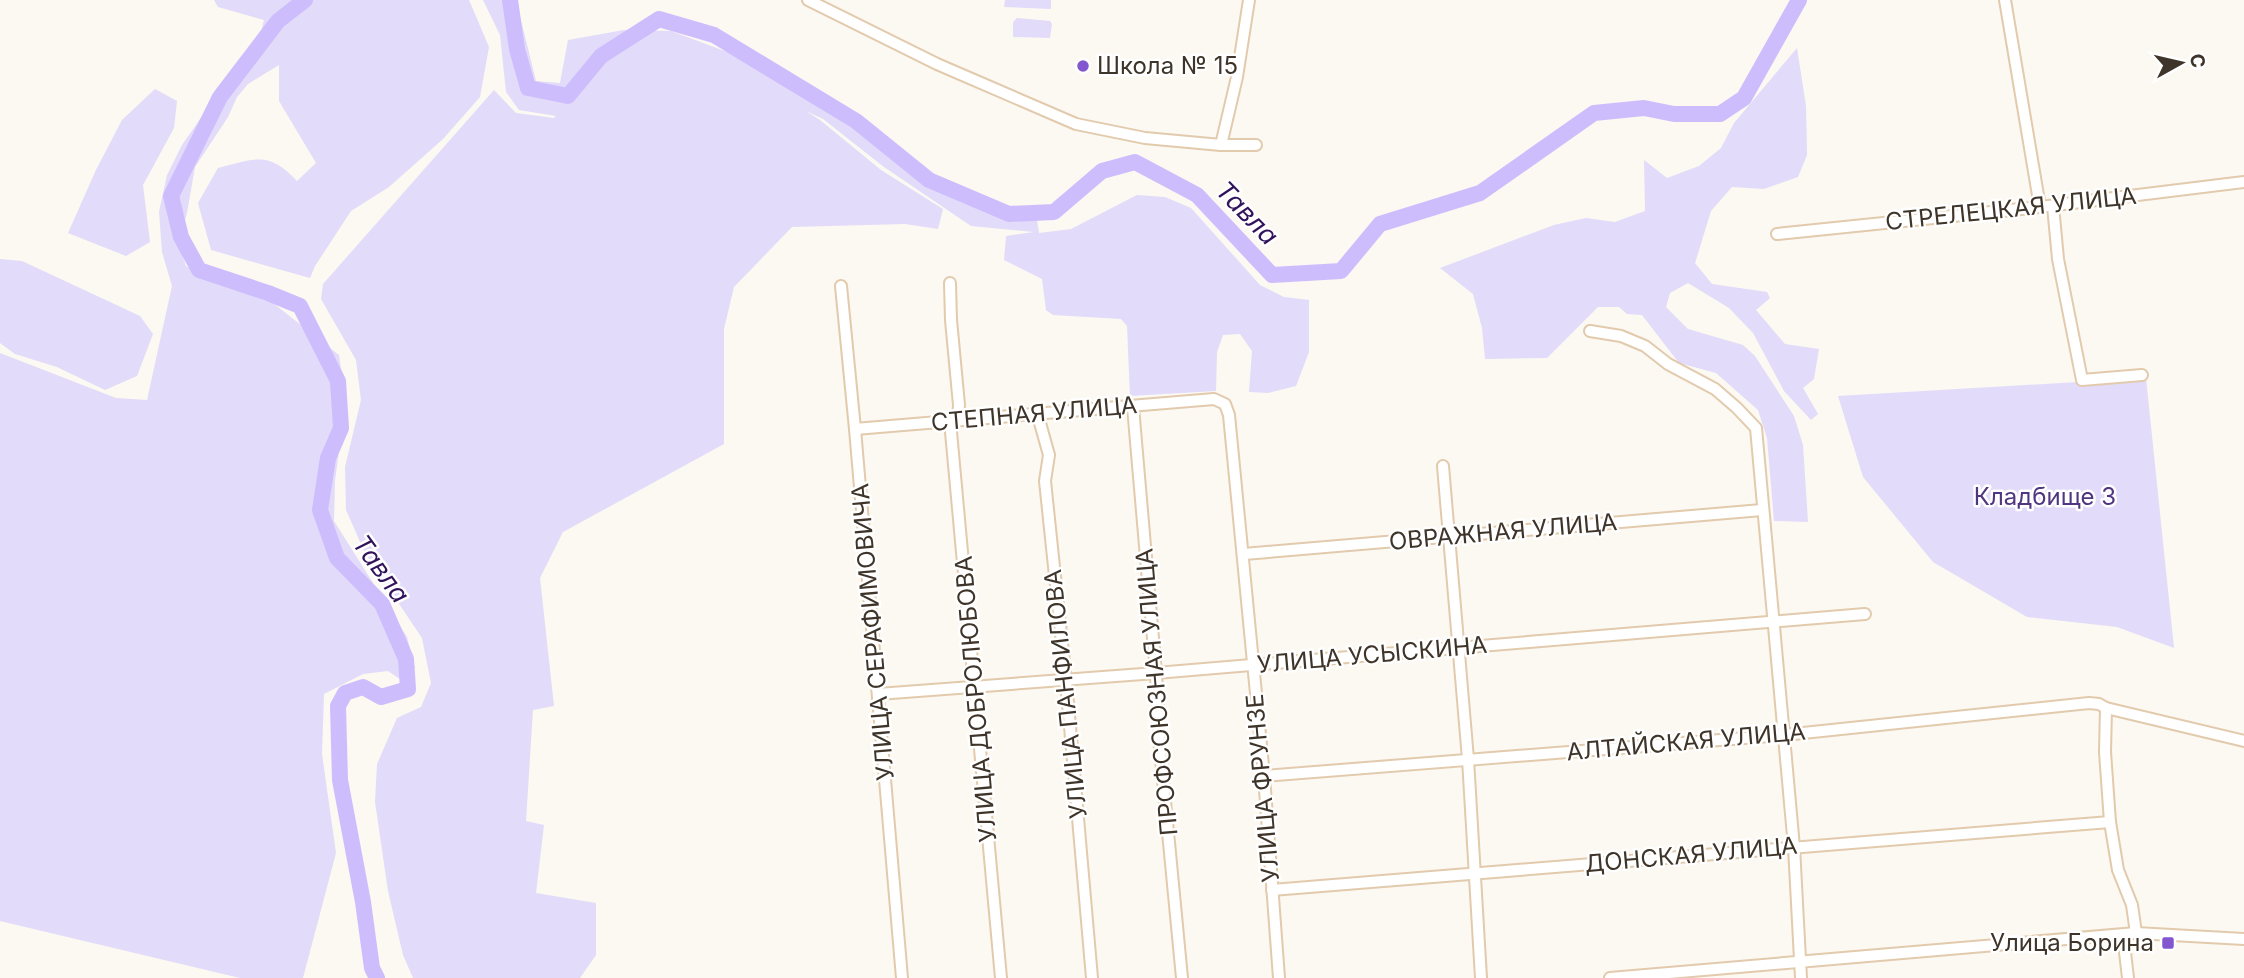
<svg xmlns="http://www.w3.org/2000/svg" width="2244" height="978" font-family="Inter,sans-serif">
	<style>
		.green { fill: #e2dbf9 }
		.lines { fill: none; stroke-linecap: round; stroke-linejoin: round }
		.river { stroke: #cebdfd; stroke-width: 16 }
		.minor-casing { stroke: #e2caad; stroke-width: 14 }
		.minor { stroke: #fff; stroke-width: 10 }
		.poi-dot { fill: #8256cf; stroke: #fff; stroke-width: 2.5 }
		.labels { text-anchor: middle; stroke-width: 5; stroke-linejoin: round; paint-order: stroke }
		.poi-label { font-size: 24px; fill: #3e3429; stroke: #fff; text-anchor: start }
		.street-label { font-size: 24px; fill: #3e3429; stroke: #fff }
		.park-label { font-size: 24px; fill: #503680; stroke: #fff }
		.water-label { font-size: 26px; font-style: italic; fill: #31135c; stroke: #fff }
	</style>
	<rect width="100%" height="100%" fill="#fcf8f2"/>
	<g class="green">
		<path d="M214,0H469L489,47L480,97L443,139L389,187L351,211L315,266L310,278L211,250L198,203L218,168C255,159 268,150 297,181L316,163L279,101V65L248,84L237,97L228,117L195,167L187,213L178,242L186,266L214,283L273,303L339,355L346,402L335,480L334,521L407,637L415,668L404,682L388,671L363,674L324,694L322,754L336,853L303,978H240L0,921V353L116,398L147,400L172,286L162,252L159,212L167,175L182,145L242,59L253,62L264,20L218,7Z"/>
		<path d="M483,0H516L536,81L560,83L568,40L624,30L671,31L730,53L820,92L939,179L971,206L1035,207L1039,233L1071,229L1137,195L1165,197L1191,208L1260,285L1284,297L1309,300V352L1296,386L1268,393L1249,392L1252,351L1240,334L1223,335L1217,352L1216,391L1130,396L1127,326L1121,319L1053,315L1046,310L1042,279L1004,260L1006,236L1034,232L971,226L884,167L823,119L806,111L820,120L881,170L943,209L938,229L905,224L792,227L734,287L724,329V444L563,532L540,578L554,706L533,710L526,821L544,825L536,893L596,903V955L580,978H413L403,955L388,891L375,802L377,764L397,718L421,707L431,683L422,638L365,553L346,510L345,467L361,400L356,360L321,299L323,284L494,90L516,113L554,118L556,116L519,110L506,92L500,35Z"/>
		<path d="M1005,0H1051V9L1004,7Z"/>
		<path d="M1017,18L1050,21L1052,24L1050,38L1013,37V22Z"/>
		<path d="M1797,48L1806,106L1807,155L1798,177L1764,189L1732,187L1711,211L1695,263L1712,284L1767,292L1770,298L1756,310L1785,344L1819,349L1814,379L1803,388L1818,414L1811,420L1784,391L1753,333L1729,308L1688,283L1670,293L1666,307L1688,329L1743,345L1755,356L1794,416L1803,445L1808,522L1774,521L1767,438L1758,410L1716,373L1679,363L1642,315L1627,314L1619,307H1598L1547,358L1485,359L1482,328L1473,294L1440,268L1554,225L1586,218L1615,222L1645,211L1644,160L1667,178L1699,166L1721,148L1734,123Z"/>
		<path d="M155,89L177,101L174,128L143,185L150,242L126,256L68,233L96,170L122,120Z"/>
		<path d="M0,259L22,261L140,316L153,334L137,376L105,390L57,367L15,354L0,343Z"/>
		<path d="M2146,378L2174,648L2117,627L2027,617L1933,562L1863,477L1838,396Z"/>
	</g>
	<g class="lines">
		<g class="river">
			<path d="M305,0L278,21L220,97L171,196L181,237L199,270L268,293L300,306L338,381L341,428L328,458L320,510L337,558L382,604L406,659L408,689L381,697L363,687L345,693L338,706L340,780L363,902L372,968L377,978"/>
			<path d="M510,0L517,49L528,88L568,96L601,56L659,19L714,35L856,121L929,180L1009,214L1054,212L1102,171L1135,162L1197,195L1272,275L1341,271L1380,224L1480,193L1594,113L1644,108L1674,114H1720L1744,98L1799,0"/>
		</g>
		<g class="minor-casing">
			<g id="minor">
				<path d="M808,0L937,64L1076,124L1145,138L1221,145H1256"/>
				<path d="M2005,0L2040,207"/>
				<path d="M1221,145L1237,77L1249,0"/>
				<path d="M2053,206L2058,259L2082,380L2142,375"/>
				<path d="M1777,234L2040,207L2244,182"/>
				<path d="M950,283L951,320L959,405L958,420"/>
				<path d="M841,286L855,429L902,978"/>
				<path d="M1590,331L1621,336L1645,346L1668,364L1715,389L1737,408L1756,428L1794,847L1801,978"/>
				<path d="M1133,407L1156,673L1160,749L1182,978"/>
				<path d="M1040,412V423L1049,455L1045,481L1066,681L1092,978"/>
				<path d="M950,421L1001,978"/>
				<path d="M855,429L1214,399L1225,404L1229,415L1264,776L1279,978"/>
				<path d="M1443,466L1468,759L1481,978"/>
				<path d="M1244,554L1762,510"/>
				<path d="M878,694L1156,673L1865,614"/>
				<path d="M2106,708L2105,752L2110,822L2118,870L2132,905L2136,933"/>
				<path d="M1264,776L1784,735L2089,703L2099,704L2106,708L2244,741"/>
				<path d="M1272,890L2110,822"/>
				<path d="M2123,935L2128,978"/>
				<path d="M1610,978L2136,933L2244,939"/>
			</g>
		</g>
		<use href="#minor" class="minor"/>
	</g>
	<g class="poi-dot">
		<circle cx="1083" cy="66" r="7"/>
		<rect x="2161" y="936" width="14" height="14" rx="3.5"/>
	</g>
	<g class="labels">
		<g class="poi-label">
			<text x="1097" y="74">Школа № 15</text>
			<text x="2154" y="951" text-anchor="end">Улица Борина</text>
		</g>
		<g class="street-label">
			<text transform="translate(2011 209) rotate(-6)" y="8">СТРЕЛЕЦКАЯ УЛИЦА</text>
			<text transform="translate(1034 414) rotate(-5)" y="8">СТЕПНАЯ УЛИЦА</text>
			<text transform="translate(1503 532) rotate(-5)" y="8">ОВРАЖНАЯ УЛИЦА</text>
			<text transform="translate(873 632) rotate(-95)" y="8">УЛИЦА СЕРАФИМОВИЧА</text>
			<text transform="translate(1372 655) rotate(-5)" y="8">УЛИЦА УСЫСКИНА</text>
			<text transform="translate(1157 692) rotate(-95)" y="8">ПРОФСОЮЗНАЯ УЛИЦА</text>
			<text transform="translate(1066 694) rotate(-96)" y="8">УЛИЦА ПАНФИЛОВА</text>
			<text transform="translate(976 699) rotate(-95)" y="8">УЛИЦА ДОБРОЛЮБОВА</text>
			<text transform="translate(1686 742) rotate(-5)" y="8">АЛТАЙСКАЯ УЛИЦА</text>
			<text transform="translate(1263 788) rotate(-95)" y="8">УЛИЦА ФРУНЗЕ</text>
			<text transform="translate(1691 855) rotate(-5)" y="8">ДОНСКАЯ УЛИЦА</text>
		</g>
		<g class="park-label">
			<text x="2045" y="505">Кладбище 3</text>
		</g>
		<g class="water-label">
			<text transform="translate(1247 213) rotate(46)" y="9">Тавла</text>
			<text transform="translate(381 569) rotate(54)" y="9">Тавла</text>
		</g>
	</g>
	<g transform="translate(2181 63) rotate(82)" stroke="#ffffff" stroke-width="5" paint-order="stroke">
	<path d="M0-5L12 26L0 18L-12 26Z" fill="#3e3429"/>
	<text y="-10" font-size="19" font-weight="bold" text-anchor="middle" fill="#3e3429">С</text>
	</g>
</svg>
